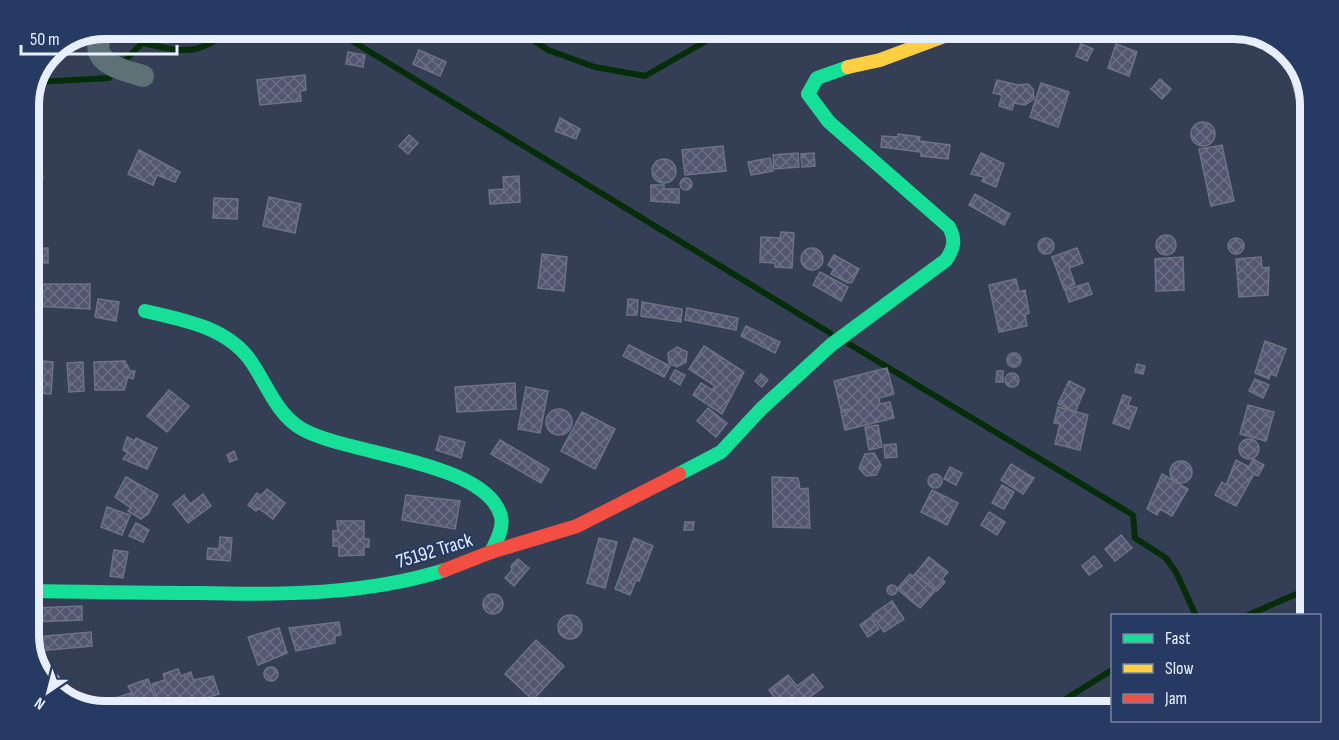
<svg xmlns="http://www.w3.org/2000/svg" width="1339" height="740" font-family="'Sofia Sans Condensed',sans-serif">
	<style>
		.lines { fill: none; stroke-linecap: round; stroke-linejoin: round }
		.stream { stroke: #052d09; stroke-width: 6 }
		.building { fill: url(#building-cross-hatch); stroke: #6d7285; stroke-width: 1.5 }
		.path { stroke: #607078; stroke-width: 4; stroke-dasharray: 4.5 4.5; stroke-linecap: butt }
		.street { stroke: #5e7177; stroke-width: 22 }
		.fast { stroke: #16e098; stroke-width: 14 }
		.slow { stroke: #ffcf43; stroke-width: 14 }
		.jam { stroke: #f24e42; stroke-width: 14 }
		.labels { text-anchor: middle; stroke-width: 4.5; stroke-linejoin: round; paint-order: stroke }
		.street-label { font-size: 20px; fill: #e7efff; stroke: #263a63 }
		.rim { fill: none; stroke: #e7efff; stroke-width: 8 }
	</style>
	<defs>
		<pattern id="building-cross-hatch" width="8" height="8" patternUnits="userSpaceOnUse" patternTransform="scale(1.5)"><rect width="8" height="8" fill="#535670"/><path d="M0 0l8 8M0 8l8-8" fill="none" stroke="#6c6f85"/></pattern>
	</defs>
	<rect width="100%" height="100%" fill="#343f55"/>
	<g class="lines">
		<g class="stream">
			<path d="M331,28L830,333"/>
			<path d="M515,28L548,50L595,67L645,76L729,28"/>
			<path d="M122,64L142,43C187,53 195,56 234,28"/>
			<path d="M37,82L109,78L115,71"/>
			<path d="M849,344L1133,515L1135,538L1166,558L1176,572L1196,616"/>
			<path d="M1246,616L1310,588"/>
			<path d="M1034,711L1056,705L1112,670"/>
		</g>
	</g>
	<g class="building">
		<path d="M1081,44L1093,49L1087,61L1076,56Z"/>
		<path d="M1116,44L1137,52L1129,76L1108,68Z"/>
		<path d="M419,50L446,62L440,76L413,64Z"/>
		<path d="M348,52L365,55L363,67L346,64Z"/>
		<path d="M305,75L306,90L300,91L301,101L260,105L257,80Z"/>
		<path d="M1160,79L1171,89L1162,99L1151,89Z"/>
		<path d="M997,80L1018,85L1028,84L1033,89L1034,99L1025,105L1014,103L1012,110L999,106L1002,95L993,93Z"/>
		<path d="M1303,80L1309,95L1296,98L1292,82Z"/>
		<path d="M1041,83L1069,92L1058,127L1030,117Z"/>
		<path d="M560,118L580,129L576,139L555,131Z"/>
		<circle cx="1203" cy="134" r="12"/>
		<path d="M898,134L920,137L919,141L950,145L948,159L921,156V152L881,147L882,136L898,137Z"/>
		<path d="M409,135L418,143L408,154L399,146Z"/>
		<path d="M1222,145L1234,201L1211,206L1199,149Z"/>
		<path d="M723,146L726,171L685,175L682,150Z"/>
		<path d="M139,150L180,172L175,182L157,175L153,185L128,174Z"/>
		<path d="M798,153L799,167L774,169L773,155Z"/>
		<path d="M814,153L815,166L802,167L801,154Z"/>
		<path d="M981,153L1004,164L996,187L982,181L984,177L971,174Z"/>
		<path d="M770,158L773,171L751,175L748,162Z"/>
		<circle cx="664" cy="171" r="12"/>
		<path d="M30,174L43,176L41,187L29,185Z"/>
		<path d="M519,176L520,202L490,204L489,190L504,189L503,177Z"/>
		<circle cx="686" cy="184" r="6"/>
		<path d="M651,185H664V189H679V203L651,201Z"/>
		<path d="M975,194L1010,214L1004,225L969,205Z"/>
		<path d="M269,197L301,204L295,233L263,226Z"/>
		<path d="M214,198L238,199L237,219L213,218Z"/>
		<path d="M1310,209V243H1308L1305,210Z"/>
		<path d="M781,232L794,233L792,268L775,267V263L760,262L761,237L780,238Z"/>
		<circle cx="1166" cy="245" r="10"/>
		<circle cx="1046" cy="246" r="8"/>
		<circle cx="1236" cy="246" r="8"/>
		<circle cx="812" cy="259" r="11"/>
		<path d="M29,248H48V263L29,262Z"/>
		<path d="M1077,248L1083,263L1069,268L1075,284L1064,289L1052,257Z"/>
		<path d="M542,254L567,257L564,291L538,288Z"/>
		<path d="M834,255L859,269L852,282L848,283L831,274L834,269L828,265Z"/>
		<path d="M1183,257L1184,290L1156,291L1155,259Z"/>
		<path d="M1261,257L1262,268L1269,267L1268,295L1239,297L1236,259Z"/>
		<path d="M820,272L848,287L841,301L813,285Z"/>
		<path d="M1016,279L1019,292L1025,290L1029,313L1025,315L1027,326L999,332L989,285Z"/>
		<path d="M29,283L36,284L34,306H29Z"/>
		<path d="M1088,283L1092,294L1069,302L1065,290Z"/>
		<path d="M36,284H90V309L34,306Z"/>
		<path d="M98,299L119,302L116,321L95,317Z"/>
		<path d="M628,299L638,300L637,315H627Z"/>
		<path d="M642,302L682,309L681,322L641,316Z"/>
		<path d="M687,308L738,318L736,330L685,320Z"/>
		<path d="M746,326L780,342L775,353L741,336Z"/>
		<path d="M1265,341L1286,349L1276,376L1270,374L1269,379L1255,373Z"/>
		<path d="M629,345L670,366L664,377L623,356Z"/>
		<path d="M704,346L744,372L722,414L693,395L701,383L712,390L715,386L689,369Z"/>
		<path d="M677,347L687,352L686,362L677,367L669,363L668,353Z"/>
		<circle cx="1014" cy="360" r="7"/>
		<path d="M42,361L53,362L51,394L40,393Z"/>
		<path d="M125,361L130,371H135L133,379L128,377L124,390H95L94,362Z"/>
		<path d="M83,362L84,391L69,392L67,363Z"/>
		<path d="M1137,364L1145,366L1143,374L1135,372Z"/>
		<path d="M887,368L894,394L879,398L880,404L890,402L894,418L845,430L841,412L851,409L841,410L834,381Z"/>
		<path d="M675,370L685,375L680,385L670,379Z"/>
		<path d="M997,371H1003V382H996Z"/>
		<circle cx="1012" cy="380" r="7"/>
		<path d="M761,374L768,380L762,387L755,381Z"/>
		<path d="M1255,379L1269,385L1263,398L1249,391Z"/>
		<path d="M1069,381L1085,389L1075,412L1058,404Z"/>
		<path d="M515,383L516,409L457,412L455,387Z"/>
		<path d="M526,387L548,391L540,433L518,429Z"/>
		<path d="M169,390L189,406L167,432L147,416Z"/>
		<path d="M1123,395L1131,398L1128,405L1137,408L1129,429L1113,423Z"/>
		<path d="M1248,405L1274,412L1266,441L1240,434Z"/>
		<path d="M1058,407L1088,415L1080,450L1055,444L1060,424L1054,423Z"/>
		<path d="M708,408L727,423L716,437L697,421Z"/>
		<circle cx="559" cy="422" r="13"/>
		<path d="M582,412L615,429L595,469L561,451Z"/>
		<path d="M878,425L882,447L869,450L865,427Z"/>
		<path d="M440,436L465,442L461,458L436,450Z"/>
		<path d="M127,437L135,441L136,438L157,448L147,469L123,459L128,453L123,450Z"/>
		<circle cx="1249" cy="449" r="10"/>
		<path d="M500,440L549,469L541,483L491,454Z"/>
		<path d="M896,444L897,457L885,458L884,445Z"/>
		<path d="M234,451L237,459L230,462L227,455Z"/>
		<path d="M874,453L881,465L876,475L866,476L859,468L865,454Z"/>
		<path d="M1253,459L1264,465L1258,476L1254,474L1236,506L1215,495L1222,482L1226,485L1236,460L1249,467Z"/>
		<circle cx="1181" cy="472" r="11"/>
		<path d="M1011,464L1034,478L1023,494L1001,480Z"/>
		<path d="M950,467L962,473L956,485L944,479Z"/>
		<circle cx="935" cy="481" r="7"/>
		<path d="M1162,474L1188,489L1172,516L1160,509L1157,515L1147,509Z"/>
		<path d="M126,477L158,495L148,514L141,519L128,511L131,508L115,497Z"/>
		<path d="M772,477L798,478L800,489L808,488L810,528L773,527Z"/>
		<path d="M1002,485L1014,492L1004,509L992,503Z"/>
		<path d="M267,489L285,503L273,519L258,508L256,511L248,505L257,493L261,496Z"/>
		<path d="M932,490L958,503L947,525L921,512Z"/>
		<path d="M203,494L211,506L188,523L173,504L184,495L190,504Z"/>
		<path d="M406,495L460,501L455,529L402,520Z"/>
		<path d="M107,507L130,515L122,535L101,527Z"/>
		<path d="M29,512L35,513L31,536H29Z"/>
		<path d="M989,512L1005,522L997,535L981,525Z"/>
		<path d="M337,521H364V539H369V547H364V555L339,556V546H333V531H338Z"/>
		<path d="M685,522H694L693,530H684Z"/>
		<path d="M136,523L149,530L143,542L129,536Z"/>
		<path d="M1121,535L1132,548L1115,561L1105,549Z"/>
		<path d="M220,537L232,538L230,561L207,559L208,548L219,549Z"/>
		<path d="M599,538L617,542L605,588L587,583Z"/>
		<path d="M634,538L653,546L639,581L636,580L630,595L615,589Z"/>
		<path d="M114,550L128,552L123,578L110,576Z"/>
		<path d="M1094,556L1102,566L1089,575L1082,566Z"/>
		<path d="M929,557L948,572L942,579L945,582L937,591L915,574Z"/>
		<path d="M518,559L529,568L514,586L505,578L512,570L511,566Z"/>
		<path d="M910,574L913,576L915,574L935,591L920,608L897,589Z"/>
		<circle cx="892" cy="590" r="5"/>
		<circle cx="493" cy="604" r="10"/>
		<path d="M892,601L904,619L884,632L872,615Z"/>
		<path d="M82,606V620L33,622L32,608Z"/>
		<path d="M29,614L37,657L35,658L29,639Z"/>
		<circle cx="570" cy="627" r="12"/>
		<path d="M871,617L879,629L868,637L860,625Z"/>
		<path d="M339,622L341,635L335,636V643L296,651L289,628Z"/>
		<path d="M279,628L287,653L258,665L248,637Z"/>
		<path d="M91,632L92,646L38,651L36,637Z"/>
		<path d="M536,640L564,666L533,700L505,674Z"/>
		<circle cx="271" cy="674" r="7"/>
		<path d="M178,669L181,676L191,672L193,680L213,676L219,694L164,710L160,699L157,700L152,684L165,680L163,674Z"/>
		<path d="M813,674L823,687L806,700L803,696L785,711L769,690L788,675L797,686Z"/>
		<path d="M148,679L159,711H143L138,696L135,698L128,686Z"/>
		<path d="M131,693L136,711H109L106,701Z"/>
		<path d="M321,703L326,704L330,711H311L313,706Z"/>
	</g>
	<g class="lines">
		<path class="path" d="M1101,711L1112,707"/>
		<path class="street" d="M105,29C82,62 123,70 143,76"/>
		<g class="fast">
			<path d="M145,311C183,320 226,327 250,360C267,384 276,414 302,429C347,455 488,461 501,517C504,528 496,542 491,552"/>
			<path d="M679,474L721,452L761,409L831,345L946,260C954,248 956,240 949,227L829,122L808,94L817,78L848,67"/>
			<path d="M29,591C86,592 142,593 199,593C282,595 365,595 445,570"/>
		</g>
		<path class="slow" d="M848,67L880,60L966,28"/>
		<path class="jam" d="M445,570L491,552L577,526L679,474"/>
	</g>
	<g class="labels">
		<g class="street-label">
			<text transform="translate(434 550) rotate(-17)" y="7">75192 Track</text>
		</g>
	</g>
	<path d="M0 0H1339V740H0ZM105 39H1234A66 66 0 0 1 1300 105V635A66 66 0 0 1 1234 701H105A66 66 0 0 1 39 635V105A66 66 0 0 1 105 39Z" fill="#263a63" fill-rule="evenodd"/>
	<path class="rim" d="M105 39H1234A66 66 0 0 1 1300 105V635A66 66 0 0 1 1234 701H105A66 66 0 0 1 39 635V105A66 66 0 0 1 105 39Z"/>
	<rect x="1111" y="614" width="210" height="108" fill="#263a63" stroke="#7382a1" stroke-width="1.5"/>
	<rect x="1123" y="634" width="30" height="9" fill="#16e098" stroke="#7382a1" stroke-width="1.5"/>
	<text x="1165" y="644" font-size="18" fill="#e7efff">Fast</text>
	<rect x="1123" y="664" width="30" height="9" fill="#ffcf43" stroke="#7382a1" stroke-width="1.5"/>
	<text x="1165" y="674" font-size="18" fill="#e7efff">Slow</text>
	<rect x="1123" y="694" width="30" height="9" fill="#f24e42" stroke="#7382a1" stroke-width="1.5"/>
	<text x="1165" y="704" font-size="18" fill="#e7efff">Jam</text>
	<g transform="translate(48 692) rotate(215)" stroke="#263a63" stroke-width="4.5" paint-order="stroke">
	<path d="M0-4.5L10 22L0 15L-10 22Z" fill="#e7efff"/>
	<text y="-9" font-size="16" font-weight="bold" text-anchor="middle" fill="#e7efff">N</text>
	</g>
	<path d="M21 45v9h156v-9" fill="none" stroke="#e7efff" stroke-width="3"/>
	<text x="30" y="45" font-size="18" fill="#e7efff" stroke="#263a63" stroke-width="4.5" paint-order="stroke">50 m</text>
</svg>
